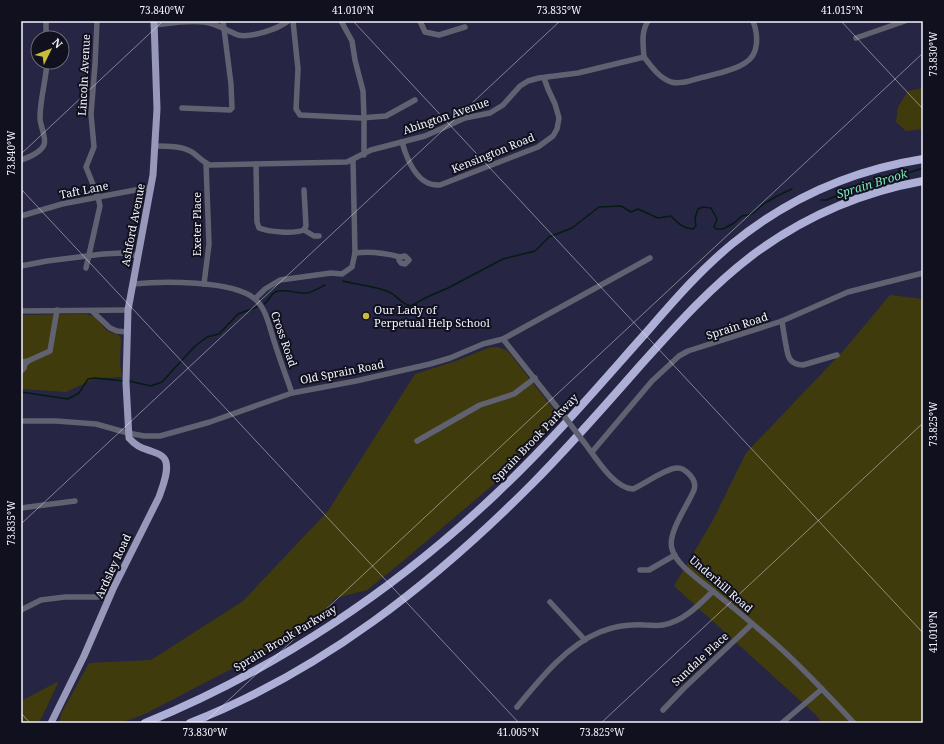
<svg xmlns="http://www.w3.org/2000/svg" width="944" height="744" font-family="'Noto Serif',serif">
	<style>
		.green { fill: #403b0c }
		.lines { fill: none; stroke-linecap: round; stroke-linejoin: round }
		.stream { stroke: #041c12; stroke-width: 1.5 }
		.minor { stroke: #616271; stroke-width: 5.5 }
		.major { stroke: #9899ba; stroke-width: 7 }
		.highway { stroke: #aeafd6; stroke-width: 8 }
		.minor-bridge { stroke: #616271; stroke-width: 5.5 }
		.ticks { fill: none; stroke: #f4f4fd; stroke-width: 1; stroke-opacity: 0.45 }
		.poi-dot { fill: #c9bb3b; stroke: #10101e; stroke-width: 1.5 }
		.labels { text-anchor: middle; stroke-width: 4; stroke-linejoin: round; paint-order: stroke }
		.street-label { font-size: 11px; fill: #f4f4fd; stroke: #10101e }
		.poi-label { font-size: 11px; fill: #f4f4fd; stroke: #10101e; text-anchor: start }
		.water-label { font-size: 12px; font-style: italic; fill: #7ae7b6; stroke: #10101e }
		.neatline { fill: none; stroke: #f4f4fd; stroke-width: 1.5 }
		.ticks-label { font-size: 10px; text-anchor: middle; fill: #f4f4fd }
	</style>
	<rect width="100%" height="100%" fill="#262544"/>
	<g class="green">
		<path d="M923,88V129L906,131L896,122L898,107L908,91Z"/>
		<path d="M890,295L923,299V723H822L816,715L674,586L713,520L746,453L844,350Z"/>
		<path d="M86,314L95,317L107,331L119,335L121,339L120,364L122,377L96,378L66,392L21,389V315Z"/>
		<path d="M497,347L506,350L512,356L561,419L501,478L403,561L367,590L336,598L322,614L301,632L269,650L210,680L145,714L120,723H59L62,712L89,663L151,660L243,601L328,511L415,374L456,361L488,348Z"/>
		<path d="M59,681L39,723H21V701Z"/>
	</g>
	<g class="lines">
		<g class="stream">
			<path d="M821,200H827L856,187L881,182L923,168"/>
			<path d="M343,281C358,285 373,286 387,291C398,295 400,304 411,306L425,298L448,288L503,259L535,251L549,237L572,228L599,207L621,206L631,212L638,209L658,218L671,216C678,223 682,228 693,229L696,226L695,218L698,209L703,207L711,208L717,219L714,227L716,229H723L734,223L742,216L752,214L765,203L779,195L792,189"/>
			<path d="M264,304C269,301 270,295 275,292C284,288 297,294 307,293C313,292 319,288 325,285"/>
			<path d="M129,381L151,386L162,382L195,346L207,337L219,334L238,314L257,307"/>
			<path d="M21,392L68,399L79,393L88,379L95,378L123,381"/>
		</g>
		<g class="minor">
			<path d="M46,21V38"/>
			<path d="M293,21L298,69L296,109L300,115L361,118L386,116L415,100"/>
			<path d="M341,21L352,41L355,60L363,91L364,118V155"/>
			<path d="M420,21L425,32L439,35L465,27"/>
			<path d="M648,21C641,32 643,44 644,57C651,66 659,78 671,82C682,85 694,79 704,77C716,74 735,70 745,63C760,54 758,34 753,21"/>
			<path d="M155,25C171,23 187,20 204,22C216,23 227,31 238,35C251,38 278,29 288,21"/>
			<path d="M856,38L905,21"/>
			<path d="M182,108L230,110L232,108L231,84L223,21"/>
			<path d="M402,142C407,160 418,187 440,185L538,147L553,136L557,129L559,118L555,104L548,89L544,78"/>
			<path d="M155,146C167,146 182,146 192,152C199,157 203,162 210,165L347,162L371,150L425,136L465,118L490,113L503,105L520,86L528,81L539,78L578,73L644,57"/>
			<path d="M21,160C29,157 40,153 44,145C47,138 40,126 40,118C40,99 46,81 47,62"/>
			<path d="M256,164L257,222L259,228C269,232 293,234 304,230"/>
			<path d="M21,216L62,204L151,187"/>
			<path d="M304,230L306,226L304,190"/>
			<path d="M304,230L314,236H319"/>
			<path d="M355,253C371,251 385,253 400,257"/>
			<path d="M405,256L409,260L405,264L401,263L399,260L400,257Z"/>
			<path d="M21,266L47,261L103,254L123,253L138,256"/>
			<path d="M86,268L100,206L98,197L86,167L94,147L91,114L95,65L97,21"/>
			<path d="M133,284C161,281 233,280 255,299C267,309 270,330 275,344C280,360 286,376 292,393"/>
			<path d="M204,284L209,244L206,163"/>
			<path d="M255,299L265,289L280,280L331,273L342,274L352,267L355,253L353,160"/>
			<path d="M21,311L128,310"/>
			<path d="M92,311L110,328L117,331L127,332"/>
			<path d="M782,321C783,328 784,334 785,340C788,353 786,364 803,365L837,355"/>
			<path d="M503,339L564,416"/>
			<path d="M28,361L50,351L57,310"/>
			<path d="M21,362L28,361L25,364L24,368L21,371"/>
			<path d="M21,421H56L96,424L128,433L144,436H160L210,422L292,393L356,381L430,364L450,358L483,344L503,339L650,258"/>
			<path d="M417,441L480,405L514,394L535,378"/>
			<path d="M583,441C595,456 613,488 633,489C644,484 668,467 678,468C682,468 686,471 689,474C693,478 696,484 694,490C688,505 667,533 672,549C676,565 701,581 714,592C735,609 757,627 777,645C804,669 829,696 854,723"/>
			<path d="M592,452L652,381L679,356L688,351L782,321L848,292L923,273"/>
			<path d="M21,508L75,501"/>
			<path d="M640,570H649L675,555"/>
			<path d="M550,602L585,640"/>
			<path d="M21,610L41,600L65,597H110"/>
			<path d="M517,707C540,679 566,646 600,632C615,626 629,624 645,625C651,625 658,626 663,625C684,621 699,605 713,591"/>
			<path d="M663,710L684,688L752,624"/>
			<path d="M782,723L822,689"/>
		</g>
		<path class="major" d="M51,723L84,656L113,589L159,497C162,488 172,465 163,457C159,453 153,452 148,450C140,448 135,445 129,438L126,383L128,310L153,175L157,109L154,21"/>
		<g class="highway">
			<path d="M145,723C275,670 395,590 497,493C549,444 596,389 644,335C672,303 699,271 732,244C787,199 853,170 923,159"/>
			<path d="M190,723C322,671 432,584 531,485C568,448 603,408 638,368C674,328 710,287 754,254C804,217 862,192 923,181"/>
		</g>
		<path class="minor-bridge" d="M564,416L583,441"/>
	</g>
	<path class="ticks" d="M353,21L923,633M841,21L923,109M21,154L163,21M21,189L519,723M21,524L560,21M21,713L30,723M204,723L923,53M601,723L923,423"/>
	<circle class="poi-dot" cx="366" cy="316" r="4"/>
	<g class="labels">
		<g class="street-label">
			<text transform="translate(84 75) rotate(-87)" y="4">Lincoln Avenue</text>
			<text transform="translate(446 116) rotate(-19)" y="4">Abington Avenue</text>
			<text transform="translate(493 153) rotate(-22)" y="4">Kensington Road</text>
			<text transform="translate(84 190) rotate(-11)" y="4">Taft Lane</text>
			<text transform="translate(197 224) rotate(-90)" y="4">Exeter Place</text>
			<text transform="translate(133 225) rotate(-79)" y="4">Ashford Avenue</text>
			<text transform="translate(737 326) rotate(-18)" y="4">Sprain Road</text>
			<text transform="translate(284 339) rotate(71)" y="4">Cross Road</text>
			<text transform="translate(342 372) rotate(-11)" y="4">Old Sprain Road</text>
			<text transform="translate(535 438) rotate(-46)" y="4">Sprain Brook Parkway</text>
			<text transform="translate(113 566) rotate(-65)" y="4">Ardsley Road</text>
			<text transform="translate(721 584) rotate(41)" y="4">Underhill Road</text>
			<text transform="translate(285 638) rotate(-31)" y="4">Sprain Brook Parkway</text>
			<text transform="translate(700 659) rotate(-43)" y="4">Sundale Place</text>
		</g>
		<g class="poi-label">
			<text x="374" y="314">Our Lady of<tspan x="374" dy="13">Perpetual Help School</tspan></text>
		</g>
		<g class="water-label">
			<text transform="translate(872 184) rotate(-17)" y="4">Sprain Brook</text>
		</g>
	</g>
	<rect width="944" height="744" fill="none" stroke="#10101e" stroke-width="44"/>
	<g transform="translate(50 50) rotate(47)"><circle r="19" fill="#10101e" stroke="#6b6b77"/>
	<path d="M0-3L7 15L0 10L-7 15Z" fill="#c9bb3b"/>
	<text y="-6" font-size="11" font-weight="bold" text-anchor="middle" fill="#f4f4fd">N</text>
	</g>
	<rect x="22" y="22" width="900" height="700" class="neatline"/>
	<g class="ticks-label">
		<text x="162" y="14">73.840°W</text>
		<text x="353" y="14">41.010°N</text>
		<text x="559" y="14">73.835°W</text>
		<text x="842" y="14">41.015°N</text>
		<text transform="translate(933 54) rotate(-90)" y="4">73.830°W</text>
		<text transform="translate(11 153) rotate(-90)" y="4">73.840°W</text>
		<text transform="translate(933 424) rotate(-90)" y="4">73.825°W</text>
		<text transform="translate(11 523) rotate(-90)" y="4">73.835°W</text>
		<text transform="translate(933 632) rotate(-90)" y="4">41.010°N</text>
		<text x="205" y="736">73.830°W</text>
		<text x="518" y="736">41.005°N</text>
		<text x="602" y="736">73.825°W</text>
	</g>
</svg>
